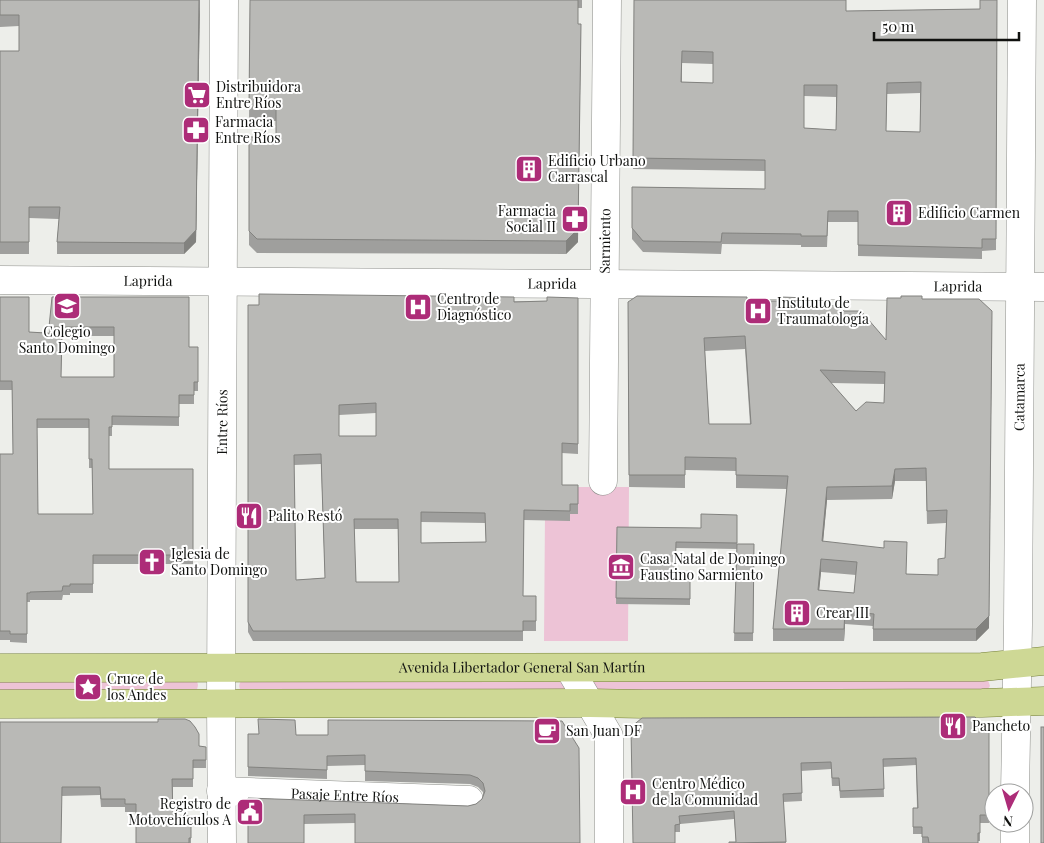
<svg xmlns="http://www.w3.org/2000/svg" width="1044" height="843" font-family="'Playfair Display',serif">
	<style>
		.green { fill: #edc3d6 }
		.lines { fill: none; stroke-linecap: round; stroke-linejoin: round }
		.minor-casing { stroke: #8d8e8a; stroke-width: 29 }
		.major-casing { stroke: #768139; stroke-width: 29 }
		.minor { stroke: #fff; stroke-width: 28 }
		.major { stroke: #ced895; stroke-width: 28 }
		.wall { fill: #9f9f9d; fill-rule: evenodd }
		.shaded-wall { fill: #82827f }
		.building { fill: #b9b9b6; stroke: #82827f; fill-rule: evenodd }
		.labels { text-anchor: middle; stroke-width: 4; stroke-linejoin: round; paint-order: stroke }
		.poi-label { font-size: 14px; fill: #10110f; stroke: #fff; text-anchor: start }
		.street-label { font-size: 14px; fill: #10110f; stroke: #fff }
	</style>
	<rect width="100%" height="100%" fill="#edeeea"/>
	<g class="green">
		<path d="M578,487H629L628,641H544L545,513L578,514Z"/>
		<path d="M0,679L197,681L198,685L197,690L0,693Z"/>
		<path d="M243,679H561L565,686L564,690L243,693C238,688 238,684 243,679Z"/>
		<path d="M593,680H988L990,686L988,689L594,692L591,686Z"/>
	</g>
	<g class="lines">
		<g class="minor-casing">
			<g id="minor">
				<path id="s1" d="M0,280L1044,287"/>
				<path id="s2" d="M603,481L607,0"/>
				<path d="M569,668L609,736V843"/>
				<path id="s3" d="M221,791L469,800"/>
				<path id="s4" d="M1015,793L1018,625L1022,0"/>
				<path id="s5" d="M222,843L221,704L224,0"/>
				<path d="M1015,843V823"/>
			</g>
		</g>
		<g class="major-casing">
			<g id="major">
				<path id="s6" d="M0,668L982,667L1044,661"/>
				<path d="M0,704L590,703L644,704L982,703L1044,701"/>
			</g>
		</g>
		<use href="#minor" class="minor"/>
		<use href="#major" class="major"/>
	</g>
	<g class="wall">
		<path d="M0,0H200L196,242L184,254H57V242L59,219L29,218V254H0V51H19V26L0,27Z"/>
		<path d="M250,0H582V8H578V242L566,254L257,253L249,245V137H276V121L249,120Z"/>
		<path d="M634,0L846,11L980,9L997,0L996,250L982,251V259L858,256V222H828L827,247H801V245L722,244L721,254L643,252L632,239V187L765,189V171L633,169ZM682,63L713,64V83L682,82ZM920,93V132L886,131L887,94ZM804,96L836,97V130L804,128Z"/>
		<path d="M0,297L29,332L49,333L52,297L189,347H198V391H194V404H179V426L112,425V436H109V469H193V564H93V593H70V595H63L62,600H30V602H27V643L10,642V640H0V454H13L12,390H0ZM62,336H114V377H61ZM37,428H89V468H92L93,514H38Z"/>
		<path d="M578,298V454L562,453V485H578V514H570V521L524,520L523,596H536V631H523V641H253L248,632V305L547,301ZM376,413V436H339V415ZM321,464L325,578L296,580L294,465ZM421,522L485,523L486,542L421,543ZM354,529H398L399,582H356Z"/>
		<path d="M747,301L808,304L844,311L886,340L989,628L976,641H873V626L845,624L844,641H773V629L787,489L736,488V471L685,470V488L629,487L628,302ZM745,349L750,424H709L705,351ZM831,383L885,384L884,403L856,411ZM895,481H926L927,524L946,523L945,558L938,575L907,574L823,541L827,500L892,499ZM821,572L856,575L854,593L819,590Z"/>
		<path d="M737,515V544H754L753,641H734L737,549L676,548L675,581H690V605L616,604L617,527L701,528Z"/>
		<path d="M562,721L580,843L355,823L304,824L248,798L468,806L476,804L482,799L483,795V792L478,787L470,784L365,781V765L327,766V779L248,776V734L296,735H328Z"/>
		<path d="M0,722L206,747V768H193V787H173V816H191V843H136V812H125V807H101L100,795L62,796Z"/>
		<path d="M631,727L989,731V823H980V841H978V843H922V834H913V808H917L916,765L883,767L884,797L840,798L839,786H832L831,769L801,771L802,801L783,802L786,843H729L736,842L734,819L680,824V832H675Z"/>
	</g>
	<g class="shaded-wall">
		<path d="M200,0L196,242L184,254V243Z"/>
		<path d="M581,24L578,242L566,254V241Z"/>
		<path d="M992,311L989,628L976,641V629Z"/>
		<path d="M895,469V481L892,499V486Z"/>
		<path d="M827,487V500L822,553V541Z"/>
		<path d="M821,559V572L818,602V590Z"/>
		<path d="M845,611V624L844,641V629Z"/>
	</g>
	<g class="building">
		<path d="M0,0H199L196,230L184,243L57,242L60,207H29V242H0V51H19V15H0Z"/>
		<path d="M250,0H578V24H581L578,229L566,241L257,239L249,231V137H276V107H249Z"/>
		<path d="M634,0H846V11L980,9V0H997L996,239H982V248L858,245V211H828L827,236H801V234L722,233L721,242L643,241L632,228V187L765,189V160L633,158ZM682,51L713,52V83L681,82ZM921,82L920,132L886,131L887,83ZM804,85H837L836,130L804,128Z"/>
		<path d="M259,294L514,297V302L547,301V297L578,298V444L562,443V485H578V504H570V511L524,510L523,596H536V621H523V631H253L248,622V305H259ZM376,403V436H339V405ZM321,454L325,578L296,580L294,455ZM421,512L485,513L486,542L421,543ZM354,519H398L399,582H356Z"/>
		<path d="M637,296L747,297V301H781V297L808,298V304L839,306L844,311H861L886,340L887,298H901V296H922V299H979L992,311L989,616L976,629H873L874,614L845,611L844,629H773L788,476L736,475V458L685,457V475H629L628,302ZM745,336L751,424H709L704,338ZM820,370L885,372L884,403L866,402L856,411ZM926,468L927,511L947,510L945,558L938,559V575L906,574L907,542L884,541V548L822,541L827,487L892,486L895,469ZM821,559L857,562L854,593L818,590Z"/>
		<path d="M0,297H29V332L62,334L61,377H114V327H49L52,297H189V347H198V382H194V395H179V417L112,416V427H109V469H193V555H93V584H70V586H63L62,591L30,592V593H27V634H10V631H0V454H13L12,381H0ZM37,419H89V459H92L93,514H38Z"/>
		<path d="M701,514L737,515V543L676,542L675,581H690V599L616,598L617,527L701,528Z"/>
		<path d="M737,544H754L753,633H734Z"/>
		<path d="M975,717L989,731V815H980V833H978V843H929L928,837H922V827H913V808H918L916,758L883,759L884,789L840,791L839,778H832L831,762L801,763L802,793L783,794L786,842L729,843V842H736L734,811L679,816L680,824L675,825V843H633L631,727L642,718Z"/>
		<path d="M158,719H185L190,721L195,727L199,734V746L206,747V760H193V779H172L173,816H191V838H189V843H136V804H125V799H101L100,787H62L61,843H0V722H158Z"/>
		<path d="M258,719L295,720L296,735H328V720L562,721L579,748L580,843H355V814L304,815V843H248V798L468,806L476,804L482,799L485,791L483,783L478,778L470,775L365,771V755L327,756V770L248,767V734H259Z"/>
		<rect x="1041" y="727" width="3" height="116"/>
	</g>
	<defs>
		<g id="supermarket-square" transform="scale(1.4375)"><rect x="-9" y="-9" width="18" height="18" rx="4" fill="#ad2c78" stroke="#fff"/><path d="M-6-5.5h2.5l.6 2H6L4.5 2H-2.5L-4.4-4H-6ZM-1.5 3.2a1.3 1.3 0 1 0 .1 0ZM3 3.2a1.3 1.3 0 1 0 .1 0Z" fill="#fff"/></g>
		<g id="pharmacy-square" transform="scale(1.4375)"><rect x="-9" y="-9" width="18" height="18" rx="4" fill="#ad2c78" stroke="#fff"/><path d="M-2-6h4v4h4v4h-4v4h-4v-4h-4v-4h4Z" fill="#fff"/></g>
		<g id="building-square" transform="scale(1.4375)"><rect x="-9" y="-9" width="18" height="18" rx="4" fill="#ad2c78" stroke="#fff"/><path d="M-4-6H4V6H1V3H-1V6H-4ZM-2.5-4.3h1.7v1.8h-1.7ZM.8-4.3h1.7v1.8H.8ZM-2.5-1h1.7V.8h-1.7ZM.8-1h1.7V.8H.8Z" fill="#fff"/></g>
		<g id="school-square" transform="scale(1.4375)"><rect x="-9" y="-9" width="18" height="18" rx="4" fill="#ad2c78" stroke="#fff"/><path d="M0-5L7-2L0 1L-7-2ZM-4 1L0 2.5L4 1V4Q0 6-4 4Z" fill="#fff"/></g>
		<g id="hospital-square" transform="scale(1.4375)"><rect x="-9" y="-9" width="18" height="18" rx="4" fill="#ad2c78" stroke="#fff"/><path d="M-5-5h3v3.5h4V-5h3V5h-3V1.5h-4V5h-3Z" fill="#fff"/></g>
		<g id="restaurant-square" transform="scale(1.4375)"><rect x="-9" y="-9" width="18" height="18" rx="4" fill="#ad2c78" stroke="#fff"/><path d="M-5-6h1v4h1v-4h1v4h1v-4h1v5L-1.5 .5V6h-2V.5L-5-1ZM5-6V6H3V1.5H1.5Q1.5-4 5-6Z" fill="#fff"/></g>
		<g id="church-square" transform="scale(1.4375)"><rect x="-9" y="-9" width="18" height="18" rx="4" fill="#ad2c78" stroke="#fff"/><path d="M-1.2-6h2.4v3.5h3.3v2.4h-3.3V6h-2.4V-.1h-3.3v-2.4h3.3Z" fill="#fff"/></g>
		<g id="museum-square" transform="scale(1.4375)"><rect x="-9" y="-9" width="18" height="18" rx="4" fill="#ad2c78" stroke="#fff"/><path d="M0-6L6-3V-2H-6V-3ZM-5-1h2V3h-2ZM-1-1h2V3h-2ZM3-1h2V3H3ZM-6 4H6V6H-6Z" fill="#fff"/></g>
		<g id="sight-square" transform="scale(1.4375)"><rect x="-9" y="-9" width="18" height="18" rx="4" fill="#ad2c78" stroke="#fff"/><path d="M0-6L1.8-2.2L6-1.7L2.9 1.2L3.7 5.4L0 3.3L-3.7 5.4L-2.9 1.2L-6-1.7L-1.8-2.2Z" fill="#fff"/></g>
		<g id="cafe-square" transform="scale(1.4375)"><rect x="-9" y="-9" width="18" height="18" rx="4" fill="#ad2c78" stroke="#fff"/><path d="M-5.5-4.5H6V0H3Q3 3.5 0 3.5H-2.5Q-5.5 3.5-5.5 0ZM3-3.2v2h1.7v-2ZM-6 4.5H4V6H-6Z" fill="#fff"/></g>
		<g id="civic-square" transform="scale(1.4375)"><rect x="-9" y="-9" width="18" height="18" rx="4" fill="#ad2c78" stroke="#fff"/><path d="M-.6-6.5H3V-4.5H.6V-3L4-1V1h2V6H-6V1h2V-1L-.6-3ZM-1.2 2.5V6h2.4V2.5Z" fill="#fff"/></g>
	</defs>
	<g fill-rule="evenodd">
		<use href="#supermarket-square" x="197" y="95"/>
		<use href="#pharmacy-square" x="196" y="130"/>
		<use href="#building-square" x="529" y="169"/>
		<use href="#building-square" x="899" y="213"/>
		<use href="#pharmacy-square" x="575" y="219"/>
		<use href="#school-square" x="67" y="306"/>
		<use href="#hospital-square" x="418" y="307"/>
		<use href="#hospital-square" x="758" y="311"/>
		<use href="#restaurant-square" x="249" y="516"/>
		<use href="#church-square" x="152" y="562"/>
		<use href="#museum-square" x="621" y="567"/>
		<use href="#building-square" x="797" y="613"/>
		<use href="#sight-square" x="88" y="687"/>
		<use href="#restaurant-square" x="953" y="726"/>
		<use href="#cafe-square" x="547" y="731"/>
		<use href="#hospital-square" x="633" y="792"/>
		<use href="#civic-square" x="250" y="812"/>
	</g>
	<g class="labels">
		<g class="poi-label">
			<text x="216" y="92">Distribuidora<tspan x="216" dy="16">Entre Ríos</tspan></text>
			<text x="215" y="127">Farmacia<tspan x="215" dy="16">Entre Ríos</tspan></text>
			<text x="548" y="166">Edificio Urbano<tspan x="548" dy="16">Carrascal</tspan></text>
			<text x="556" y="216" text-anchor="end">Farmacia<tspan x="556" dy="16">Social II</tspan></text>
			<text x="918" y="218">Edificio Carmen</text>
			<text x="437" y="304">Centro de<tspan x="437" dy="16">Diagnóstico</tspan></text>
			<text x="777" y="308">Instituto de<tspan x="777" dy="16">Traumatología</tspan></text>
			<text x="67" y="337" text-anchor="middle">Colegio<tspan x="67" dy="16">Santo Domingo</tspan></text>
			<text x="268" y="521">Palito Restó</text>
			<text x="171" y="559">Iglesia de<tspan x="171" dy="16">Santo Domingo</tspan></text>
			<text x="640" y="564">Casa Natal de Domingo<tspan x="640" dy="16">Faustino Sarmiento</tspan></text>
			<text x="816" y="618">Crear III</text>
			<text x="107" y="684">Cruce de<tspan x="107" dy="16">los Andes</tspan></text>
			<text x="972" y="731">Pancheto</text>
			<text x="566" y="736">San Juan DF</text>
			<text x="652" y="789">Centro Médico<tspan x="652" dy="16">de la Comunidad</tspan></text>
			<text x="231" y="809" text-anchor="end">Registro de<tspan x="231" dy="16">Motovehículos A</tspan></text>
		</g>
		<g class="street-label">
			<text dy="5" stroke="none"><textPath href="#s2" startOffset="240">Sarmiento</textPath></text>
			<text dy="5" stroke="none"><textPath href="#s1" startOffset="148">Laprida</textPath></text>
			<text dy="5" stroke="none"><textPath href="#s1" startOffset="552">Laprida</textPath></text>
			<text dy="5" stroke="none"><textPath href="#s1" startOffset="958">Laprida</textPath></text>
			<text dy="5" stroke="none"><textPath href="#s4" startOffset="396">Catamarca</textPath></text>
			<text dy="5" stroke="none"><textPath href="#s5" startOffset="421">Entre Ríos</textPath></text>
			<text dy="5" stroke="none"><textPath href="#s6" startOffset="522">Avenida Libertador General San Martín</textPath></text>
			<text dy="5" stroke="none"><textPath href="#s3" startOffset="124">Pasaje Entre Ríos</textPath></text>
		</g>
	</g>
	<g transform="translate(1009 808) rotate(185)"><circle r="24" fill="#ffffff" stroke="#9fa09f"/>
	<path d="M0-4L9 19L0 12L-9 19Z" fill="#ad2c78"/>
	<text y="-8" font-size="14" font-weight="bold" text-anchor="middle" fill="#10110f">N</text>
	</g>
	<path d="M874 32v8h145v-8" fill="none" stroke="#10110f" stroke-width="2.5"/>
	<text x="882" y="32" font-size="15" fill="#10110f" stroke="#ffffff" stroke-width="4" paint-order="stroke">50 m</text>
</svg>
